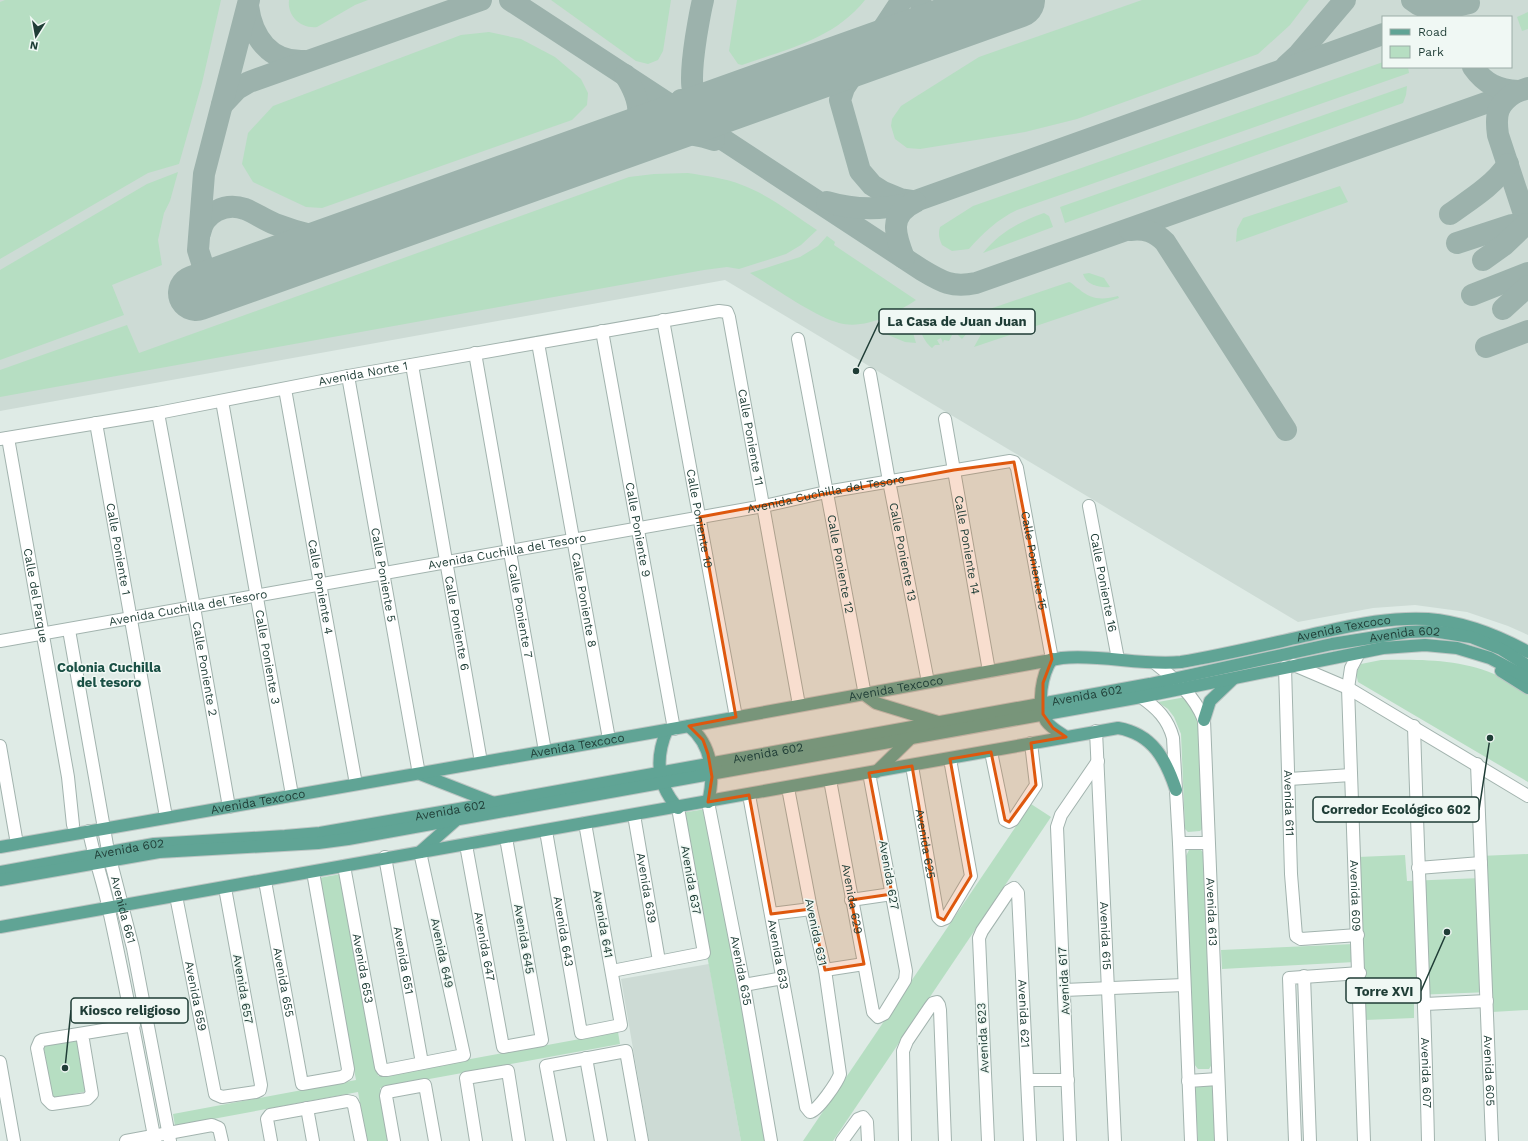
<svg xmlns="http://www.w3.org/2000/svg" width="1528" height="1141" font-family="'Work Sans',sans-serif">
	<style>
		.built { fill: #cddbd5; fill-rule: evenodd }
		.green { fill: #b6dec2 }
		.lines { fill: none; stroke-linecap: round; stroke-linejoin: round }
		.taxiway { stroke: #9cb2ac; stroke-width: 22 }
		.runway { stroke: #9cb2ac; stroke-width: 56 }
		.minor-casing { stroke: #a2b3ae; stroke-width: 14 }
		.major-casing { stroke: #bcc5c3; stroke-width: 14 }
		.minor { stroke: #fff; stroke-width: 12 }
		.major { stroke: #60a495; stroke-width: 12 }
		.marked { fill: #de580e; fill-opacity: 0.2; stroke: #de580e; stroke-width: 3; stroke-linejoin: round }
		.labels { text-anchor: middle; stroke-width: 3; stroke-linejoin: round; paint-order: stroke }
		.street-label { font-size: 12px; fill: #1f3d36; stroke: #f0f8f4 }
		.neighbourhood-label { font-size: 13px; font-weight: bold; fill: #1a5045; stroke: #f0f8f4 }
		.leader { fill: none; stroke: #1f3d36; stroke-width: 1.5 }
		.callout-dot { fill: #1f3d36; stroke: #f0f8f4; stroke-width: 1.5 }
		.callout { fill: #f0f8f4; stroke: #1f3d36; stroke-width: 1.5 }
		.callout-label { font-size: 13px; text-anchor: middle; font-weight: bold; fill: #1f3d36 }
	</style>
	<rect width="100%" height="100%" fill="#dfebe6"/>
	<g class="built">
		<path d="M0,0H1528V635L1508,626L1467,612L1415,605L1373,608L1298,622L725,280L0,411ZM1383,17H1511V67H1383Z"/>
		<path d="M709,964L741,1141H649L621,979Z"/>
	</g>
	<g class="green">
		<path d="M5,0H221L202,83L179,164L148,173L0,259V2Z"/>
		<path d="M289,0H368L355,5L317,27C301,29 287,16 289,0Z"/>
		<path d="M551,0H671L663,51L658,60L648,64L636,61Z"/>
		<path d="M737,0H865C834,39 787,49 742,65L738,64L729,51Z"/>
		<path d="M1142,0H1309L1290,25L1258,54L1077,119L1025,132L920,149L907,148L895,139L891,126L892,119L901,106L979,57Z"/>
		<path d="M1528,12V29L1522,31L1517,17Z"/>
		<path d="M489,32L521,39L555,57L581,79L588,93L587,105L572,120L322,208L306,207L253,182L242,164L248,133L273,106L461,35Z"/>
		<path d="M1383,62V67H1408L1409,73L1017,210C998,219 983,233 969,249L952,251L942,245C939,238 938,234 940,227L973,206Z"/>
		<path d="M1407,86L1406,95L1403,103L1065,223L1060,207Z"/>
		<path d="M178,172L170,201L164,213L158,240L162,265L112,285L124,315L0,360V270L147,184Z"/>
		<path d="M688,173C706,176 725,178 742,185C769,195 793,214 817,230L801,245L786,254L739,269L727,267L704,270L0,397V370L127,325L139,353L629,177L654,174Z"/>
		<path d="M1340,186L1348,202L1236,242L1237,229L1243,218Z"/>
		<path d="M1044,213L1049,216L1053,227L983,253C1000,232 1019,222 1044,213Z"/>
		<path d="M827,236L835,242L834,245L916,300C895,314 864,330 839,323C812,315 775,288 750,273L800,257L818,246Z"/>
		<path d="M1089,273L1104,278L1110,287C1100,288 1086,285 1083,274Z"/>
		<path d="M1069,282C1073,283 1075,287 1079,289C1091,300 1103,300 1118,296L1119,298L974,347L984,329L978,313Z"/>
		<path d="M928,308L944,312L967,314C972,325 970,331 962,339L957,334L952,335L949,341L944,340L943,343L941,338L937,340L940,345H935L932,348C923,341 914,322 922,311Z"/>
		<path d="M903,319L911,326L916,343L905,342L881,332L882,328Z"/>
		<path d="M1381,660C1420,659 1463,659 1499,676C1509,681 1518,688 1528,694V782L1358,682L1356,673L1361,664Z"/>
		<path d="M1186,697L1199,719L1203,828L1200,831L1188,832L1185,829L1181,734L1174,717L1168,709L1158,702Z"/>
		<path d="M1031,804L1051,817L833,1141H803Z"/>
		<path d="M706,809L766,1141H741L681,813Z"/>
		<path d="M1189,850H1201L1205,855L1212,1064L1209,1069H1198L1194,1064L1186,856Z"/>
		<path d="M1528,854V1010L1492,1012L1490,992L1414,995V1018L1365,1020L1358,857L1405,855L1407,881L1481,878L1480,856Z"/>
		<path d="M341,874L378,1076L618,1032L620,1044L380,1088L389,1141H367L358,1092L175,1126L173,1114L356,1080L319,878Z"/>
		<path d="M1354,944L1355,962L1222,969L1221,950Z"/>
		<path d="M78,1038L88,1091L53,1098L43,1045Z"/>
		<path d="M1211,1085L1214,1087L1216,1141H1198L1195,1088L1198,1086Z"/>
	</g>
	<g class="lines">
		<g class="taxiway">
			<path d="M510,0L922,270C942,282 952,288 976,283L1528,88"/>
			<path d="M703,0C700,12 698,25 696,37C691,70 686,102 711,128"/>
			<path d="M902,0L844,88L840,100L860,171L872,185L883,192L900,199L913,201"/>
			<path d="M919,0C928,22 944,23 964,19"/>
			<path d="M1412,0C1430,15 1449,8 1469,3"/>
			<path d="M248,6C252,37 270,63 305,61"/>
			<path d="M1286,66L1299,54L1345,0"/>
			<path d="M865,67L878,56L902,41"/>
			<path d="M1473,67C1485,84 1498,90 1518,91"/>
			<path d="M1516,92C1497,104 1495,114 1498,135L1528,226"/>
			<path d="M681,100L720,99L755,94"/>
			<path d="M222,105L237,89L249,82L481,0"/>
			<path d="M638,135C663,132 689,131 714,140"/>
			<path d="M614,144C647,126 642,102 625,75"/>
			<path d="M827,202C854,210 880,210 907,204L1383,34"/>
			<path d="M1450,214C1471,199 1494,185 1508,164"/>
			<path d="M1130,230C1145,228 1155,232 1165,242L1286,430"/>
			<path d="M200,233C204,213 225,202 245,209C255,213 265,220 275,224C288,229 301,233 314,236C333,240 350,236 369,231"/>
			<path d="M1457,243L1512,225"/>
			<path d="M904,258C895,235 888,215 915,202"/>
			<path d="M1483,260L1504,245L1526,224"/>
			<path d="M210,288L198,250L204,174L249,0"/>
			<path d="M1472,295L1528,273"/>
			<path d="M1503,309L1528,286"/>
			<path d="M1486,347L1528,331"/>
		</g>
		<path class="runway" d="M196,293L1017,0"/>
		<g class="minor-casing">
			<g id="minor">
				<path id="s1" d="M663,320L736,717"/>
				<path id="s2" d="M602,331L674,729"/>
				<path id="s3" d="M798,339L865,695"/>
				<path id="s4" d="M538,343L609,739"/>
				<path id="s5" d="M475,353L545,751"/>
				<path id="s6" d="M412,365L481,762"/>
				<path id="s7" d="M870,374L889,481L928,682"/>
				<path id="s8" d="M348,376L419,774"/>
				<path id="s9" d="M285,389L356,784"/>
				<path id="s10" d="M222,401L292,795"/>
				<path id="s11" d="M158,413L194,607L229,807"/>
				<path id="s12" d="M945,419L989,671"/>
				<path id="s13" d="M96,423L166,817"/>
				<path id="s14" d="M8,438L68,777L73,825"/>
				<path id="s15" d="M0,439L158,413L348,376L719,311L727,312L729,317L799,705"/>
				<path id="s16" d="M1089,506L1118,659"/>
				<path id="s17" d="M69,630L108,851L133,948L170,1141"/>
				<path id="s18" d="M0,641L764,506L826,492L1010,461L1014,462L1017,468L1052,659"/>
				<path id="s19" d="M1359,653L1351,668L1348,688L1364,1141"/>
				<path id="s20" d="M1155,663C1176,680 1194,695 1204,720L1221,1141"/>
				<path d="M1294,665L1348,688L1528,796"/>
				<path id="s21" d="M1285,667L1291,874L1296,936L1301,939L1358,935"/>
				<path d="M1141,697C1157,708 1168,719 1173,738L1179,843L1191,1141"/>
				<path id="s22" d="M1414,726C1418,865 1425,1003 1428,1141"/>
				<path id="s23" d="M1096,731L1115,1141"/>
				<path d="M0,746L17,844"/>
				<path d="M991,752L1005,820L1009,822L1013,820L1036,785L1031,743"/>
				<path id="s24" d="M1477,764L1492,1141"/>
				<path id="s25" d="M912,766L938,917L941,920L946,918L971,876L950,759"/>
				<path d="M1289,779L1351,775"/>
				<path id="s26" d="M830,780L873,1012L878,1017L884,1014L905,980L906,971L869,773"/>
				<path id="s27" d="M749,795L806,1107L810,1112C818,1111 838,1081 840,1074L825,970L811,909L788,788"/>
				<path id="s28" d="M708,802L744,985L771,1141"/>
				<path id="s29" d="M634,815L659,961"/>
				<path d="M89,831C94,858 104,884 109,910C126,987 140,1064 155,1141"/>
				<path id="s30" d="M546,831L581,1033L621,1025L585,823"/>
				<path d="M1179,843H1208"/>
				<path id="s31" d="M466,845L503,1047L542,1040L506,838"/>
				<path id="s32" d="M385,857L422,1063"/>
				<path id="s33" d="M344,866L381,1067L383,1070H387L464,1055L420,852"/>
				<path d="M1418,868L1481,863"/>
				<path id="s34" d="M265,881L302,1084L342,1077L347,1074L348,1069L313,872"/>
				<path id="s35" d="M176,896L215,1094L222,1097L256,1092L260,1090L261,1085L225,888"/>
				<path d="M851,900L892,894"/>
				<path d="M771,914L811,909"/>
				<path d="M825,970L864,964"/>
				<path d="M612,971L704,953L678,808"/>
				<path d="M1304,976L1310,1141"/>
				<path d="M744,985L783,978"/>
				<path d="M1064,990L1184,985"/>
				<path d="M1425,1004L1487,1001"/>
				<path d="M82,1034L92,1094L87,1099L52,1104L47,1099L37,1048L40,1041L42,1040L134,1025"/>
				<path d="M586,1058L601,1141"/>
				<path d="M0,1062L14,1141"/>
				<path d="M1028,1080H1068"/>
				<path d="M1188,1081L1218,1079"/>
				<path d="M307,1108L313,1141"/>
				<path d="M126,1141L212,1125L219,1128L222,1141"/>
				<path d="M271,1141L267,1119L270,1115L347,1101L352,1102L354,1106L361,1141"/>
				<path d="M394,1141L386,1096L387,1092L425,1085L435,1141"/>
				<path d="M476,1141L466,1078L508,1071L519,1141"/>
				<path d="M560,1141L546,1066L626,1051L642,1141"/>
				<path d="M842,1141L858,1119L863,1117L867,1122L868,1141"/>
				<path d="M905,1141L903,1051L907,1041L930,1007L933,1003L937,1002L939,1005L940,1010L945,1141"/>
				<path id="s36" d="M988,1141L979,938L982,931L1009,891L1014,888L1018,893L1030,1141"/>
				<path d="M1070,1141L1057,827L1061,815L1098,761"/>
				<path d="M1295,1141L1289,978L1360,973"/>
			</g>
		</g>
		<g class="major-casing">
			<g id="major">
				<path d="M1052,659C1042,674 1036,704 1046,721C1051,728 1059,732 1066,737"/>
				<path d="M1501,671L1528,688"/>
				<path d="M865,695L876,703L938,722"/>
				<path d="M1204,720L1210,701L1232,680"/>
				<path d="M689,726C712,745 715,774 708,802"/>
				<path d="M667,730C655,758 657,785 678,808"/>
				<path d="M876,772L912,737"/>
				<path d="M420,774L494,803"/>
				<path id="s37" d="M0,847L689,726L1062,658C1102,654 1141,666 1181,662C1229,654 1276,642 1323,632C1358,624 1392,617 1428,619C1464,622 1497,635 1528,652"/>
				<path d="M420,852L455,821"/>
				<path id="s38" d="M0,872L154,844L285,836L320,833L459,809L1150,684L1332,644L1408,632L1433,631L1471,637L1501,649L1528,666"/>
				<path d="M0,880L159,852L318,843L348,839L1141,697L1383,648L1425,645L1457,648L1490,658L1528,678"/>
				<path d="M0,927L1118,728C1153,734 1166,760 1176,790"/>
			</g>
		</g>
		<use href="#minor" class="minor"/>
		<use href="#major" class="major"/>
	</g>
	<path class="marked" d="M1014,462L1052,659L1043,683V714L1053,728L1066,737L1031,743L1036,785L1009,822L1005,820L991,752L950,759L971,876L944,920L938,917L912,766L869,773L892,894L851,900L864,964L825,970L811,909L771,914L749,795L708,802L712,777L708,754L703,740L689,726L736,717L700,517L954,470Z"/>
	<g class="labels">
		<g class="street-label">
			<text dy="4" stroke="none"><textPath href="#s15" startOffset="369">Avenida Norte 1</textPath></text>
			<text dy="4" stroke="none"><textPath href="#s15" startOffset="866">Calle Poniente 11</textPath></text>
			<text dy="4" stroke="none"><textPath href="#s18" startOffset="839">Avenida Cuchilla del Tesoro</textPath></text>
			<text dy="4" stroke="none"><textPath href="#s1" startOffset="202">Calle Poniente 10</textPath></text>
			<text dy="4" stroke="none"><textPath href="#s2" startOffset="202">Calle Poniente 9</textPath></text>
			<text dy="4" stroke="none"><textPath href="#s12" startOffset="128">Calle Poniente 14</textPath></text>
			<text dy="4" stroke="none"><textPath href="#s13" startOffset="128">Calle Poniente 1</textPath></text>
			<text dy="4" stroke="none"><textPath href="#s18" startOffset="515">Avenida Cuchilla del Tesoro</textPath></text>
			<text dy="4" stroke="none"><textPath href="#s7" startOffset="181">Calle Poniente 13</textPath></text>
			<text dy="4" stroke="none"><textPath href="#s18" startOffset="1131">Calle Poniente 15</textPath></text>
			<text dy="4" stroke="none"><textPath href="#s3" startOffset="229">Calle Poniente 12</textPath></text>
			<text dy="4" stroke="none"><textPath href="#s8" startOffset="202">Calle Poniente 5</textPath></text>
			<text dy="4" stroke="none"><textPath href="#s16" startOffset="78">Calle Poniente 16</textPath></text>
			<text dy="4" stroke="none"><textPath href="#s9" startOffset="201">Calle Poniente 4</textPath></text>
			<text dy="4" stroke="none"><textPath href="#s14" startOffset="160">Calle del Parque</textPath></text>
			<text dy="4" stroke="none"><textPath href="#s4" startOffset="261">Calle Poniente 8</textPath></text>
			<text dy="4" stroke="none"><textPath href="#s18" startOffset="191">Avenida Cuchilla del Tesoro</textPath></text>
			<text dy="4" stroke="none"><textPath href="#s5" startOffset="262">Calle Poniente 7</textPath></text>
			<text dy="4" stroke="none"><textPath href="#s6" startOffset="262">Calle Poniente 6</textPath></text>
			<text dy="4" stroke="none"><textPath href="#s37" startOffset="1364">Avenida Texcoco</textPath></text>
			<text dy="4" stroke="none"><textPath href="#s38" startOffset="1426">Avenida 602</textPath></text>
			<text dy="4" stroke="none"><textPath href="#s10" startOffset="260">Calle Poniente 3</textPath></text>
			<text dy="4" stroke="none"><textPath href="#s11" startOffset="260">Calle Poniente 2</textPath></text>
			<text dy="4" stroke="none"><textPath href="#s37" startOffset="910">Avenida Texcoco</textPath></text>
			<text dy="4" stroke="none"><textPath href="#s38" startOffset="1102">Avenida 602</textPath></text>
			<text dy="4" stroke="none"><textPath href="#s37" startOffset="586">Avenida Texcoco</textPath></text>
			<text dy="4" stroke="none"><textPath href="#s38" startOffset="778">Avenida 602</textPath></text>
			<text dy="4" stroke="none"><textPath href="#s37" startOffset="262">Avenida Texcoco</textPath></text>
			<text dy="4" stroke="none"><textPath href="#s21" startOffset="136">Avenida 611</textPath></text>
			<text dy="4" stroke="none"><textPath href="#s38" startOffset="455">Avenida 602</textPath></text>
			<text dy="4" stroke="none"><textPath href="#s25" startOffset="79">Avenida 625</textPath></text>
			<text dy="4" stroke="none"><textPath href="#s38" startOffset="131">Avenida 602</textPath></text>
			<text transform="translate(889 875) rotate(80)" y="4">Avenida 627</text>
			<text transform="translate(691 880) rotate(80)" y="4">Avenida 637</text>
			<text dy="4" stroke="none"><textPath href="#s29" startOffset="74">Avenida 639</textPath></text>
			<text dy="4" stroke="none"><textPath href="#s19" startOffset="245">Avenida 609</textPath></text>
			<text dy="4" stroke="none"><textPath href="#s26" startOffset="121">Avenida 629</textPath></text>
			<text dy="4" stroke="none"><textPath href="#s17" startOffset="285">Avenida 661</textPath></text>
			<text dy="4" stroke="none"><textPath href="#s20" startOffset="268">Avenida 613</textPath></text>
			<text transform="translate(603 924) rotate(80)" y="4">Avenida 641</text>
			<text dy="4" stroke="none"><textPath href="#s30" startOffset="102">Avenida 643</textPath></text>
			<text transform="translate(816 932) rotate(78)" y="4">Avenida 631</text>
			<text dy="4" stroke="none"><textPath href="#s23" startOffset="205">Avenida 615</textPath></text>
			<text transform="translate(524 939) rotate(80)" y="4">Avenida 645</text>
			<text dy="4" stroke="none"><textPath href="#s31" startOffset="103">Avenida 647</textPath></text>
			<text transform="translate(442 953) rotate(78)" y="4">Avenida 649</text>
			<text dy="4" stroke="none"><textPath href="#s27" startOffset="162">Avenida 633</textPath></text>
			<text dy="4" stroke="none"><textPath href="#s32" startOffset="105">Avenida 651</textPath></text>
			<text dy="4" stroke="none"><textPath href="#s33" startOffset="104">Avenida 653</textPath></text>
			<text dy="4" stroke="none"><textPath href="#s28" startOffset="172">Avenida 635</textPath></text>
			<text transform="translate(1064 981) rotate(-93)" y="4">Avenida 617</text>
			<text dy="4" stroke="none"><textPath href="#s34" startOffset="103">Avenida 655</textPath></text>
			<text transform="translate(243 989) rotate(80)" y="4">Avenida 657</text>
			<text dy="4" stroke="none"><textPath href="#s35" startOffset="102">Avenida 659</textPath></text>
			<text dy="4" stroke="none"><textPath href="#s36" startOffset="392">Avenida 621</textPath></text>
			<text transform="translate(983 1038) rotate(-93)" y="4">Avenida 623</text>
			<text dy="4" stroke="none"><textPath href="#s24" startOffset="307">Avenida 605</textPath></text>
			<text dy="4" stroke="none"><textPath href="#s22" startOffset="347">Avenida 607</textPath></text>
		</g>
		<g class="neighbourhood-label">
			<text x="109" y="672">Colonia Cuchilla<tspan x="109" dy="15">del tesoro</tspan></text>
		</g>
	</g>
	<path class="leader" d="M856 371L879 322M1490 738L1479 810M1447 932L1421 991M65 1068L71 1010"/>
	<g class="callout-dot">
		<circle cx="856" cy="371" r="4"/>
		<circle cx="1490" cy="738" r="4"/>
		<circle cx="1447" cy="932" r="4"/>
		<circle cx="65" cy="1068" r="4"/>
	</g>
	<g class="callout">
		<rect x="879" y="309" width="156" height="25" rx="4"/>
		<rect x="1313" y="797" width="166" height="25" rx="4"/>
		<rect x="1346" y="978" width="75" height="25" rx="4"/>
		<rect x="71" y="998" width="117" height="25" rx="4"/>
	</g>
	<g class="callout-label">
		<text x="957" y="326">La Casa de Juan Juan</text>
		<text x="1396" y="814">Corredor Ecológico 602</text>
		<text x="1384" y="996">Torre XVI</text>
		<text x="130" y="1015">Kiosco religioso</text>
	</g>
	<rect x="1382" y="16" width="130" height="52" fill="#f0f8f4" stroke="#9cada8"/>
	<rect x="1390" y="29" width="20" height="6" fill="#60a495" stroke="#9cada8"/>
	<text x="1418" y="36" font-size="12" fill="#1f3d36">Road</text>
	<rect x="1390" y="46" width="20" height="12" fill="#b6dec2" stroke="#9cada8"/>
	<text x="1418" y="56" font-size="12" fill="#1f3d36">Park</text>
	<g transform="translate(36 36) rotate(191)" stroke="#f0f8f4" stroke-width="3" paint-order="stroke">
	<path d="M0-3L7 15L0 10L-7 15Z" fill="#1f3d36"/>
	<text y="-6" font-size="11" font-weight="bold" text-anchor="middle" fill="#1f3d36">N</text>
	</g>
</svg>
